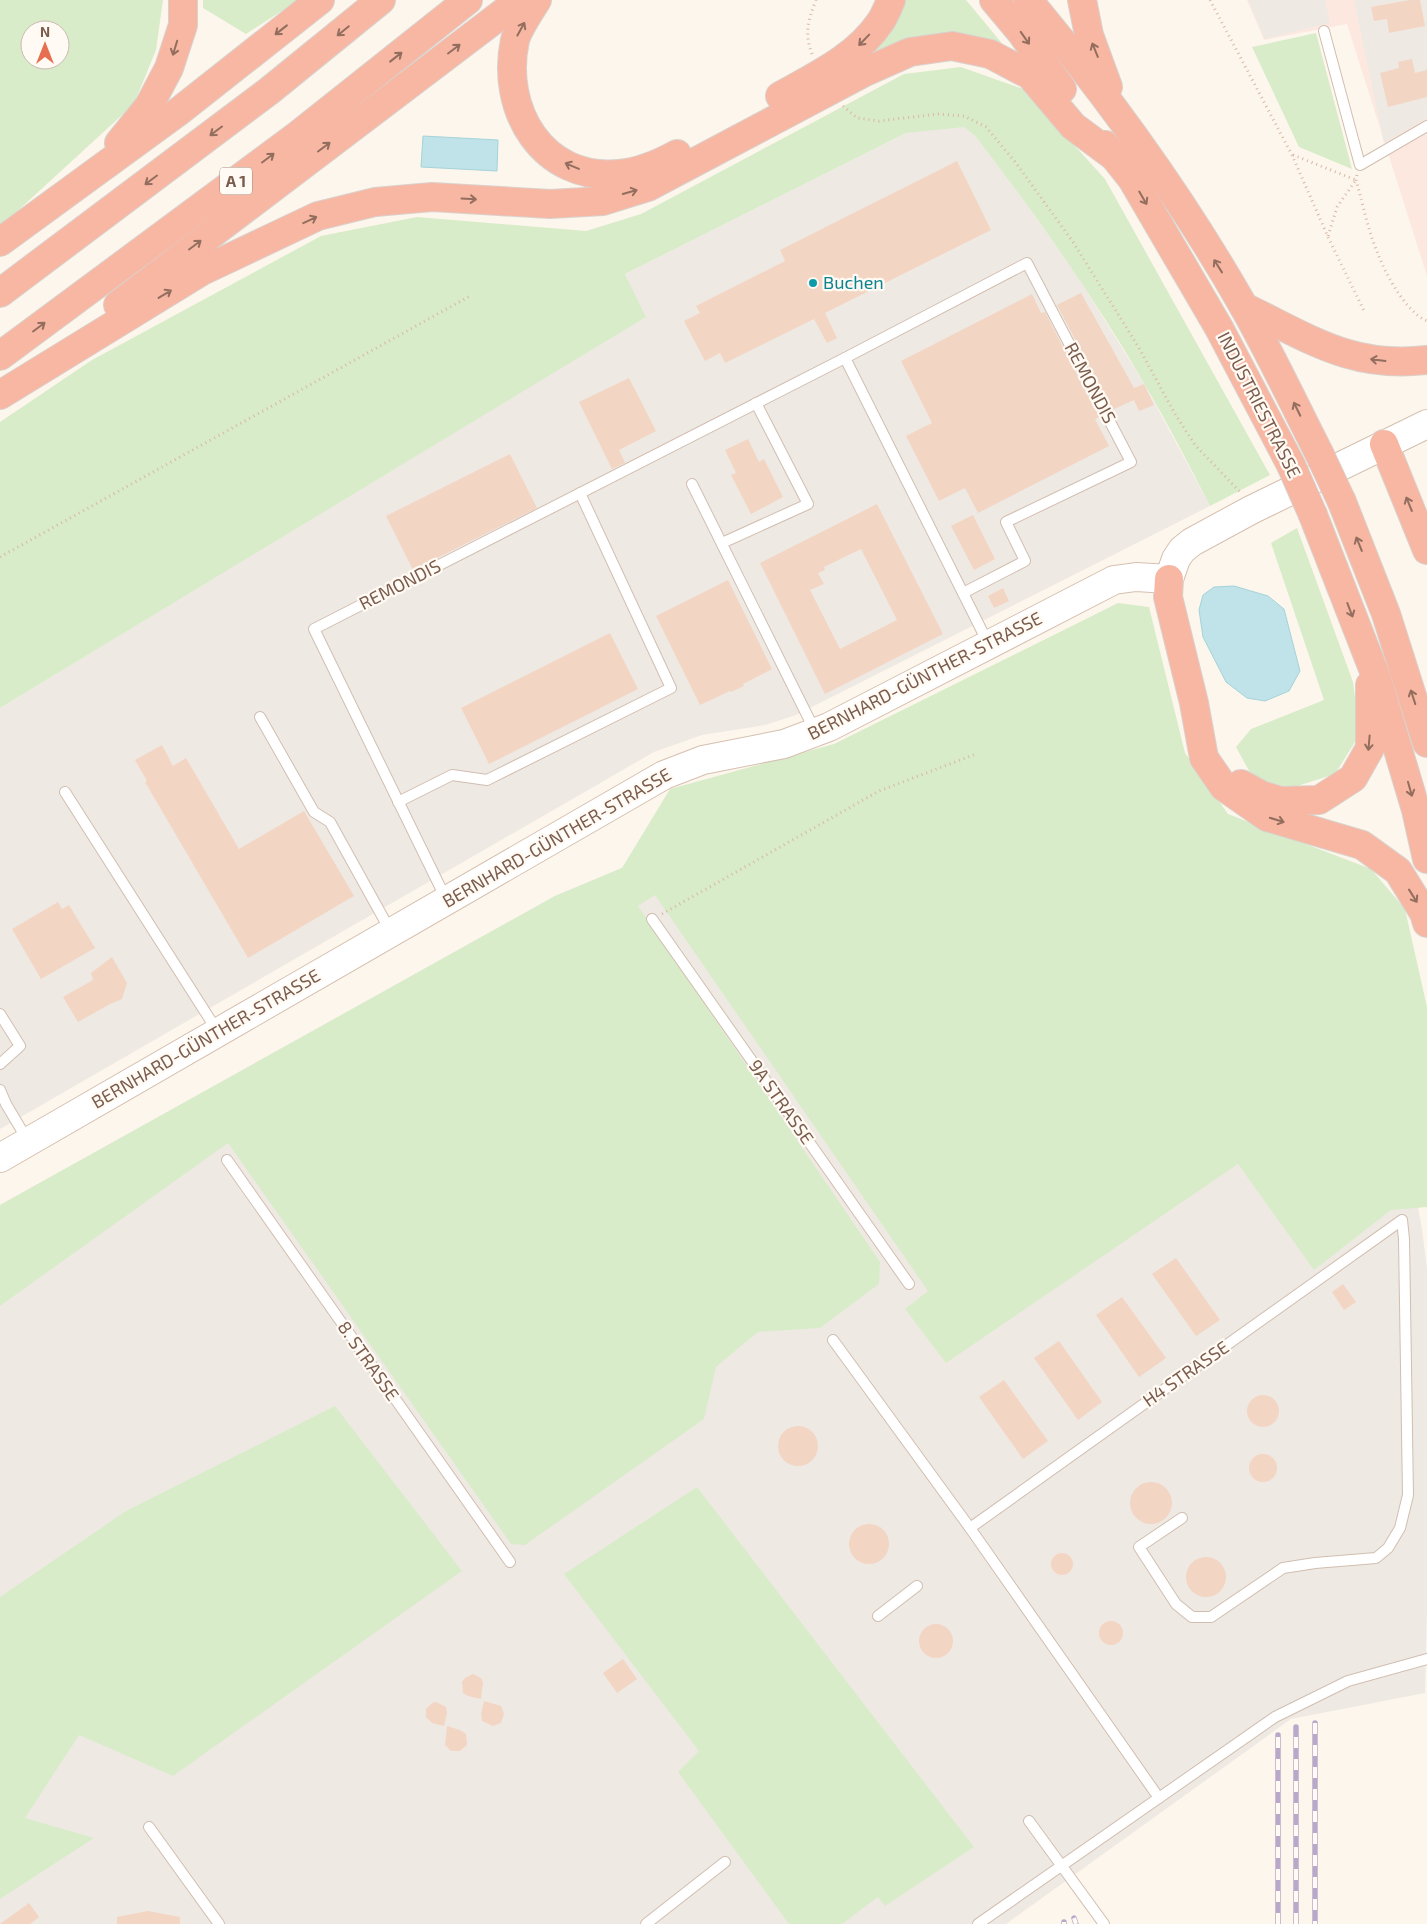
<svg xmlns="http://www.w3.org/2000/svg" width="1427" height="1924" font-family="'Exo 2',sans-serif">
	<style>
		.commercial { fill: #fde8e0 }
		.industrial { fill: #efe9e4 }
		.green { fill: #d8ecc9; fill-rule: evenodd }
		.water { fill: #bfe3e8; stroke: #a5d3da }
		.building { fill: #f3d5c3; fill-rule: evenodd }
		.lines { fill: none; stroke-linecap: round; stroke-linejoin: round }
		.lane-casing { stroke: #d1beb0; stroke-width: 12 }
		.secondary-casing { stroke: #d6c0b0; stroke-width: 30 }
		.highway-casing { stroke: #dad1cd; stroke-width: 30 }
		.path { stroke: #d9b8a5; stroke-width: 3; stroke-dasharray: 1 4; stroke-linecap: butt }
		.lane { stroke: #fff; stroke-width: 10 }
		.secondary { stroke: #fff; stroke-width: 28 }
		.highway { stroke: #f7b7a3; stroke-width: 28 }
		.rail-casing { stroke: #b9a8c9; stroke-width: 5.5 }
		.rail { stroke: #fffaf3; stroke-width: 4; stroke-dasharray: 11; stroke-linecap: butt }
		.highway-bridge-casing { stroke: #dad1cd; stroke-width: 30; stroke-linecap: butt }
		.highway-bridge { stroke: #f7b7a3; stroke-width: 28 }
		.oneway { stroke: #936e5e }
		.culture-dot { fill: #0f9aa8; stroke: #fffaf3; stroke-width: 2 }
		.labels { text-anchor: middle; stroke-width: 4.5; stroke-linejoin: round; paint-order: stroke }
		.shield { fill: #fffaf3; stroke: #a28b7f; stroke-width: 1 }
		.shield-label { font-size: 16px; font-weight: bold; fill: #7a5c4d }
		.culture-label { font-size: 18px; fill: #0d838f; stroke: #fffaf3; text-anchor: start }
		.street-label { font-size: 18px; fill: #7a5c4d; stroke: #fffaf3 }
	</style>
	<rect width="100%" height="100%" fill="#fdf6ec"/>
	<path class="commercial" d="M1247,0H1427V276L1347,24L1264,40Z"/>
	<g class="industrial">
		<path d="M1248,0H1325L1330,23L1265,39Z"/>
		<path d="M1354,0H1427V118L1384,143Z"/>
		<path d="M953,127H964L975,136L1014,187L1075,272L1145,385L1210,506L796,715L765,725L702,735L654,752L0,1129V708L645,317L625,274L906,133Z"/>
		<path d="M927,740L1369,940L1422,1229L1427,1269V1607L1425,1693L1291,1719L1006,1924H0V1205L555,896Z"/>
	</g>
	<g class="green">
		<path d="M0,0H163L156,50L134,104L0,227ZM30,30H60V60H30Z"/>
		<path d="M203,0H299L246,34L203,8Z"/>
		<path d="M899,0H966L1010,53L847,68Z"/>
		<path d="M1316,33L1352,169L1299,147L1252,47Z"/>
		<path d="M961,67L1023,89L1105,179L1270,475L1210,506C1189,465 1168,424 1145,385C1095,298 1037,216 975,136L964,127L906,133L625,274L646,317L0,708V422L92,360L321,236L417,217L586,231L641,214L904,74Z"/>
		<path d="M1297,528L1353,682L1360,734L1335,774L1291,788L1253,778L1236,747L1251,729L1324,700L1271,543Z"/>
		<path d="M1118,603L1149,607L1185,753L1228,814L1371,869L1405,909L1427,1007V1207L1391,1210L1314,1270L1238,1164L946,1363L905,1309L928,1291L655,895L638,906L880,1262L879,1284L820,1328L758,1332L716,1367L704,1419L525,1545L511,1544L228,1143L0,1306V1205L555,896L622,868L670,789L834,744Z"/>
		<path d="M335,1406L462,1571L173,1776L79,1735L25,1818L94,1838L0,1899V1597L126,1511Z"/>
		<path d="M697,1487L974,1847L885,1906L878,1897L842,1924H789L678,1772L699,1751L564,1574Z"/>
	</g>
	<g class="water">
		<path d="M423,136L498,140L497,171L421,167Z"/>
		<path d="M1234,586L1268,596L1284,609L1300,671L1289,691L1265,701L1247,698L1226,682L1203,637L1199,610L1203,595L1214,587Z"/>
	</g>
	<g class="building">
		<path d="M1410,0H1420L1425,26L1389,33L1387,19L1374,21L1371,7Z"/>
		<path d="M1412,59L1415,73L1427,70V97L1388,107L1380,73L1399,68L1398,62Z"/>
		<path d="M957,161L991,230L825,313L837,338L827,343L814,319L725,363L720,353L705,361L684,321L700,313L696,306L785,261L780,250Z"/>
		<path d="M1081,293L1134,388L1144,384L1154,405L1139,411L1134,400L1112,410L1057,305Z"/>
		<path d="M1032,294L1041,313L1045,312L1099,417L1095,419L1109,446L978,513L965,488L939,501L906,436L932,423L901,361Z"/>
		<path d="M629,378L656,431L619,450L625,463L612,469L579,402Z"/>
		<path d="M748,439L759,462L764,459L783,497L751,514L731,475L736,473L725,450Z"/>
		<path d="M510,454L537,508L413,570L386,516Z"/>
		<path d="M877,504L943,634L825,694L760,563ZM861,549L897,620L840,649L810,590L824,584L818,573L825,570L824,567Z"/>
		<path d="M973,515L995,559L974,570L951,526Z"/>
		<path d="M728,580L772,669L743,684L744,686L731,692L730,691L700,705L656,616Z"/>
		<path d="M1003,588L1009,601L994,608L988,596Z"/>
		<path d="M610,633L638,689L489,764L461,708Z"/>
		<path d="M162,745L173,766L186,758L239,849L304,811L354,896L248,958L145,782L147,781L135,760Z"/>
		<path d="M58,902L62,909L69,905L95,948L41,979L12,929Z"/>
		<path d="M112,957L127,983L122,999L110,1004L78,1022L63,997L93,980L91,973Z"/>
		<path d="M1176,1258L1220,1320L1196,1336L1152,1274Z"/>
		<path d="M1343,1284L1356,1302L1344,1310L1332,1292Z"/>
		<path d="M1122,1297L1166,1358L1139,1377L1096,1315Z"/>
		<path d="M1059,1341L1102,1402L1078,1420L1034,1358Z"/>
		<path d="M1004,1380L1048,1441L1023,1459L979,1397Z"/>
		<circle cx="1263" cy="1411" r="16"/>
		<circle cx="798" cy="1446" r="20"/>
		<circle cx="1263" cy="1468" r="14"/>
		<circle cx="1151" cy="1503" r="21"/>
		<circle cx="869" cy="1544" r="20"/>
		<circle cx="1062" cy="1564" r="11"/>
		<circle cx="1206" cy="1577" r="20"/>
		<circle cx="1111" cy="1633" r="12"/>
		<circle cx="936" cy="1641" r="17"/>
		<path d="M623,1659L637,1679L617,1693L603,1673Z"/>
		<path d="M473,1674L481,1678L483,1682L481,1699L468,1696L463,1693L462,1682L465,1678Z"/>
		<path d="M484,1701L501,1706L504,1714L501,1723L493,1726L482,1721L481,1714Z"/>
		<path d="M436,1702L446,1707L447,1713L444,1726L432,1723L426,1717V1709L432,1703Z"/>
		<path d="M447,1726L460,1730L466,1734L467,1745L460,1751H451L445,1745Z"/>
		<path d="M29,1903L39,1917L30,1924H0Z"/>
		<path d="M148,1911L180,1917V1924H117V1917Z"/>
	</g>
	<g class="lines">
		<g class="lane-casing">
			<g id="lane">
				<path d="M1324,31L1360,165L1427,126"/>
				<path d="M845,358L988,643"/>
				<path d="M692,484L815,731"/>
				<path d="M722,543L808,504L756,403"/>
				<path d="M260,717L314,812L330,822L391,932"/>
				<path d="M65,792L218,1032"/>
				<path d="M398,802L452,775L487,780L671,688L580,493"/>
				<path d="M446,899L314,629L845,358L1027,263L1131,462L1006,522L1025,561L963,593"/>
				<path d="M652,919L909,1284"/>
				<path d="M0,1014L20,1046L0,1064"/>
				<path d="M0,1090L6,1104L28,1141"/>
				<path d="M227,1160L510,1562"/>
				<path d="M833,1340L970,1528L1159,1798"/>
				<path d="M970,1528L1402,1220L1404,1239L1408,1495L1400,1528L1388,1548L1376,1558L1315,1563L1283,1568L1211,1617H1192L1176,1604L1139,1547L1182,1518"/>
				<path d="M878,1616L917,1586"/>
				<path d="M1029,1821L1104,1924"/>
				<path d="M149,1827L219,1924"/>
				<path d="M646,1924L725,1862"/>
				<path d="M978,1924L1275,1717L1348,1681L1427,1659"/>
			</g>
		</g>
		<g class="secondary-casing">
			<path id="secondary" d="M0,1158L664,775L703,760L784,744L829,727L1114,580L1136,577L1169,579L1176,559L1182,550L1192,542L1251,510L1427,424"/>
		</g>
		<g class="highway-casing">
			<g id="highway">
				<path d="M537,0C530,11 518,29 515,40C500,109 542,181 619,174C639,172 659,164 677,154"/>
				<path d="M994,0L1020,31L1062,89"/>
				<path d="M1028,0C1108,96 1182,198 1244,307C1271,355 1294,404 1319,453"/>
				<path d="M1082,0L1089,35L1108,87"/>
				<path d="M780,96C816,76 857,57 881,21C885,15 888,7 891,0"/>
				<path d="M119,143L149,106L169,68L183,25V0"/>
				<path d="M1105,145L1132,179L1219,328L1291,465"/>
				<path d="M0,242L178,112L320,0"/>
				<path d="M0,293L269,91L381,0"/>
				<path d="M118,305L520,0"/>
				<path d="M1244,307C1309,338 1351,369 1427,360"/>
				<path d="M0,356L298,135L468,0"/>
				<path d="M0,395L202,271L318,216L375,202L432,197L550,204L603,201L648,187L865,72L910,52L952,46L990,54L1030,75L1073,126L1116,158"/>
				<path d="M1384,444L1427,550"/>
				<path d="M1342,502L1386,614L1427,743"/>
				<path d="M1313,515L1377,679L1416,810L1427,859"/>
				<path d="M1169,579L1168,597L1194,703L1204,758L1224,787L1267,817L1362,845L1398,871L1424,913L1427,923"/>
				<path d="M1241,784L1261,795L1281,801L1319,800L1353,778L1370,748V685"/>
			</g>
		</g>
		<g class="path">
			<path d="M1210,0L1292,155L1328,237L1364,311"/>
			<path d="M812,54C804,33 808,21 816,0"/>
			<path d="M843,106L857,118L879,121L938,114L964,116L986,127L1016,163L1073,242L1139,348L1175,414L1195,445L1241,493"/>
			<path d="M1293,155L1356,180L1337,207L1328,236"/>
			<path d="M1357,175L1356,180C1363,204 1368,231 1378,254C1386,275 1406,312 1427,321"/>
			<path d="M0,557L470,296"/>
			<path d="M662,914L879,791L976,754"/>
		</g>
		<use href="#lane" class="lane"/>
		<use href="#secondary" class="secondary"/>
		<use href="#highway" class="highway"/>
		<g class="rail-casing">
			<g id="rail">
				<path d="M1315,1723V1924"/>
				<path d="M1074,1918L1076,1924"/>
				<path d="M1064,1922V1924"/>
				<path d="M1278,1924V1735"/>
				<path d="M1296,1924V1727"/>
			</g>
		</g>
		<use href="#rail" class="rail"/>
		<g class="highway-bridge-casing">
			<g id="highway-bridge">
				<path d="M1319,453L1342,502"/>
				<path d="M1291,465L1313,515"/>
			</g>
		</g>
		<use href="#highway-bridge" class="highway-bridge"/>
	</g>
	<defs><path id="oneway-shaft" d="M-6 0H5M1.5-3L5.5 0L1.5 3" fill="none" stroke-width="1.6" stroke-linecap="round" stroke-linejoin="round" transform="scale(1.25)"/></defs>
	<g class="oneway">
		<use href="#oneway-shaft" transform="translate(521 29) rotate(-61)"/>
		<use href="#oneway-shaft" transform="translate(281 30) rotate(142)"/>
		<use href="#oneway-shaft" transform="translate(343 31) rotate(141)"/>
		<use href="#oneway-shaft" transform="translate(1025 38) rotate(55)"/>
		<use href="#oneway-shaft" transform="translate(864 40) rotate(134)"/>
		<use href="#oneway-shaft" transform="translate(175 48) rotate(107)"/>
		<use href="#oneway-shaft" transform="translate(454 49) rotate(-37)"/>
		<use href="#oneway-shaft" transform="translate(1095 50) rotate(-112)"/>
		<use href="#oneway-shaft" transform="translate(396 57) rotate(-38)"/>
		<use href="#oneway-shaft" transform="translate(216 131) rotate(143)"/>
		<use href="#oneway-shaft" transform="translate(324 147) rotate(-37)"/>
		<use href="#oneway-shaft" transform="translate(268 158) rotate(-37)"/>
		<use href="#oneway-shaft" transform="translate(572 166) rotate(-157)"/>
		<use href="#oneway-shaft" transform="translate(151 180) rotate(143)"/>
		<use href="#oneway-shaft" transform="translate(630 192) rotate(-16)"/>
		<use href="#oneway-shaft" transform="translate(1143 198) rotate(60)"/>
		<use href="#oneway-shaft" transform="translate(469 199) rotate(3)"/>
		<use href="#oneway-shaft" transform="translate(310 220) rotate(-25)"/>
		<use href="#oneway-shaft" transform="translate(195 245) rotate(-37)"/>
		<use href="#oneway-shaft" transform="translate(1218 266) rotate(-122)"/>
		<use href="#oneway-shaft" transform="translate(165 294) rotate(-31)"/>
		<use href="#oneway-shaft" transform="translate(39 327) rotate(-37)"/>
		<use href="#oneway-shaft" transform="translate(1378 360) rotate(-173)"/>
		<use href="#oneway-shaft" transform="translate(1297 409) rotate(-116)"/>
		<use href="#oneway-shaft" transform="translate(1409 504) rotate(-112)"/>
		<use href="#oneway-shaft" transform="translate(1359 544) rotate(-112)"/>
		<use href="#oneway-shaft" transform="translate(1350 610) rotate(69)"/>
		<use href="#oneway-shaft" transform="translate(1413 697) rotate(-108)"/>
		<use href="#oneway-shaft" transform="translate(1369 743) rotate(95)"/>
		<use href="#oneway-shaft" transform="translate(1410 789) rotate(74)"/>
		<use href="#oneway-shaft" transform="translate(1277 820) rotate(17)"/>
		<use href="#oneway-shaft" transform="translate(1413 896) rotate(58)"/>
	</g>
	<circle class="culture-dot" cx="813" cy="283" r="5"/>
	<g class="labels">
		<rect class="shield" x="220" y="167.5" width="32" height="27" rx="4"/>
		<g class="shield-label">
			<text x="236" y="187">A 1</text>
		</g>
		<g class="culture-label">
			<text x="823" y="289">Buchen</text>
		</g>
		<g class="street-label">
			<text transform="translate(1090 383) rotate(62)" y="6">REMONDIS</text>
			<text transform="translate(1259 405) rotate(63)" y="6">INDUSTRIESTRASSE</text>
			<text transform="translate(400 585) rotate(-27)" y="6">REMONDIS</text>
			<text transform="translate(925 676) rotate(-27)" y="6">BERNHARD-GÜNTHER-STRASSE</text>
			<text transform="translate(557 838) rotate(-30)" y="6">BERNHARD-GÜNTHER-STRASSE</text>
			<text transform="translate(206 1039) rotate(-30)" y="6">BERNHARD-GÜNTHER-STRASSE</text>
			<text transform="translate(781 1102) rotate(55)" y="6">9A STRASSE</text>
			<text transform="translate(368 1361) rotate(55)" y="6">8. STRASSE</text>
			<text transform="translate(1186 1374) rotate(-35)" y="6">H4 STRASSE</text>
		</g>
	</g>
	<g transform="translate(45 45)"><circle r="24" fill="#fffaf3" stroke="#cabbb1"/>
	<path d="M0-4L9 19L0 12L-9 19Z" fill="#e76f51"/>
	<text y="-8" font-size="14" font-weight="bold" text-anchor="middle" fill="#7a5c4d">N</text>
	</g>
</svg>
